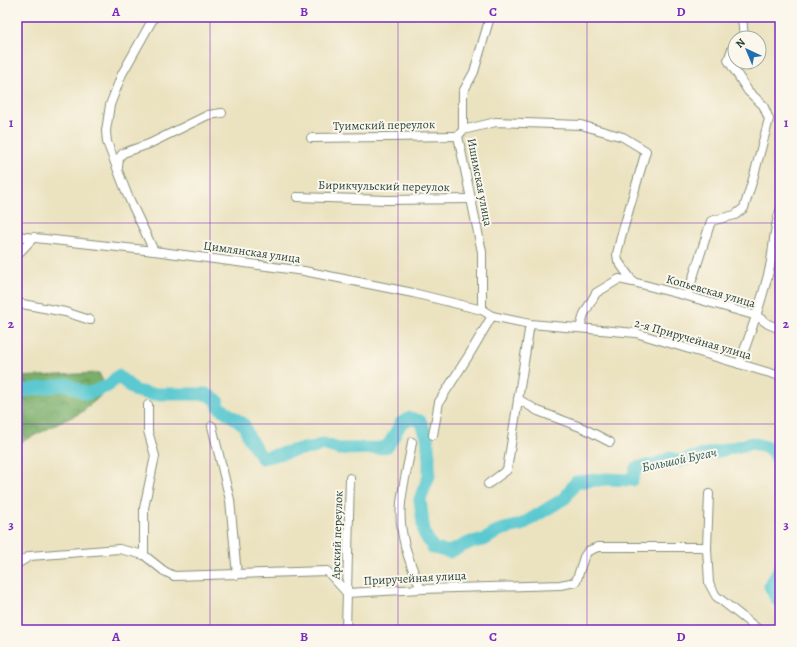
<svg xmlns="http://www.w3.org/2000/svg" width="797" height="647" font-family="Alegreya,serif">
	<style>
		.forest { fill: url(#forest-crowns); stroke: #4c7650 }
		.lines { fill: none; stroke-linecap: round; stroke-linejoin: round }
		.river { stroke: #5cc9d0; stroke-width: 13 }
		.minor-casing { stroke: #85907a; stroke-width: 10 }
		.minor { stroke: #fff; stroke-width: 8 }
		.grid { fill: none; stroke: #7b2cbf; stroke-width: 1; stroke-opacity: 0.55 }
		.labels { text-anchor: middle; stroke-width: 4; stroke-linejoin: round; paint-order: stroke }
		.street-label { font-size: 12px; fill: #1f3d34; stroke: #fbf7ec }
		.water-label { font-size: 13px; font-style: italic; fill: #2e605b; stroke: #fbf7ec }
		.neatline { fill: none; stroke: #7b2cbf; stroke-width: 1.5 }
		.grid-label { font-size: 13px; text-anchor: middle; font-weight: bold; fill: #7b2cbf }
	</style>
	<defs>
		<pattern id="forest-crowns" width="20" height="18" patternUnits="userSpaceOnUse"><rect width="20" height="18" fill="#7aaf6b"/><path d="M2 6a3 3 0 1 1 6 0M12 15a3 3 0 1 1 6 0" fill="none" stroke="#639059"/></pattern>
	</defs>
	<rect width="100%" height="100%" fill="#fbf7ec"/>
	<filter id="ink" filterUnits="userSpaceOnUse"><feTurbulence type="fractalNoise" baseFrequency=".025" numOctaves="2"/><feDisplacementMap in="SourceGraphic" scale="8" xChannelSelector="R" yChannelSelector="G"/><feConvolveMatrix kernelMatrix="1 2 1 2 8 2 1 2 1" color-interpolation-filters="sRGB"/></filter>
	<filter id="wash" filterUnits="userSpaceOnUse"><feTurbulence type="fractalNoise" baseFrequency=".012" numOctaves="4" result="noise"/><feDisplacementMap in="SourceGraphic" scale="16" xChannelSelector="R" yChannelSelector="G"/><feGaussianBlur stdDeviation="0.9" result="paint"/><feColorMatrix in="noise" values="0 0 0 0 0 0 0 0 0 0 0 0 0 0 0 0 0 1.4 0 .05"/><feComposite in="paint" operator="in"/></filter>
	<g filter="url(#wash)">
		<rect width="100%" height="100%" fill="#ebe2c0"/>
		<path class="forest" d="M99,373L107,390L82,412L17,444L18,377Z"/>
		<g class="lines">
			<g class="river">
				<path d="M17,392L67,384L87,394L108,386L118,376L136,391L150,394H206L217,400L219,407L244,425L249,438L262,458L301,449L313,448L323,444L339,449L380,448L388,446L401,423L410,418L420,421L427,436L429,456V476L420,499L424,533L433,548L449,552L471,542L484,540L500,530L521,525L565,498L576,482L607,479L632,480L636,468L653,465L670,458L679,461L752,443L766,447L771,450L780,462"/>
				<path d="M780,568L770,586L777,600L780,601"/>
			</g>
		</g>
	</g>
	<g filter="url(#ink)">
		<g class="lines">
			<g class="minor-casing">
				<g id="minor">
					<path d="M742,17L744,38"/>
					<path d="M463,130L496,122L581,125L623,137L646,151L621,237L617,254L618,261L633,282L619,279L596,293L584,314L580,328"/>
					<path d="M311,138L458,136"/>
					<path d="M118,167L119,158L123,153L149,144L208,115L222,113"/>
					<path d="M297,197L387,200L471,199"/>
					<path d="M17,236L154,251L304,271L413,293L482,310L492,316L530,324L636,333L780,376"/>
					<path d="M154,251L127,194L107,142L106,131L110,105L122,74L154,17"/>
					<path d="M17,255L34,237"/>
					<path d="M633,282L687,296L757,316L768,324L780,329"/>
					<path d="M687,296L711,221L735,215L744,208L753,179L769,119L763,105L748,91L728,60L732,49L735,46"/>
					<path d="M17,303L65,312L90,320"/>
					<path d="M482,310V252L458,136L463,130V92L474,72L490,17"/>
					<path d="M739,364C751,333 761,303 769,271C774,251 773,230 780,211"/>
					<path d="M518,399L538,411L583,428L610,442"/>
					<path d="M212,426L230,500L237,575"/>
					<path d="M433,435L439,402L469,355L492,316"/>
					<path d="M412,442C409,462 403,483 401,503C398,533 409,562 421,589"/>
					<path d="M488,484L507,470L530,324"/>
					<path d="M707,548L709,494"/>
					<path d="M144,555V508L155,456L148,431V405"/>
					<path d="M17,564L30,556L119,549L144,555L164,571L174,576L327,571L347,593L421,589L560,585L576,582L584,557L588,551L598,547H701L707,548L709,583L716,596L759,630"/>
					<path d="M346,630L350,478"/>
				</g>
			</g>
			<use href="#minor" class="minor"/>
		</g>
	</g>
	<path class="grid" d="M210,17V630M398,17V630M587,17V630M17,223H780M17,424H780"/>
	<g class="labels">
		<g class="street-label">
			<text transform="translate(384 125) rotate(-1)" y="4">Туимский переулок</text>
			<text transform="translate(480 182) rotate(79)" y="4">Ишимская улица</text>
			<text transform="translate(384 186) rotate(1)" y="4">Бирикчульский переулок</text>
			<text transform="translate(252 252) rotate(8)" y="4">Цимлянская улица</text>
			<text transform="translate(711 291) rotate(16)" y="4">Копьевская улица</text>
			<text transform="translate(693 339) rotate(16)" y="4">2-я Приручейная улица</text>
			<text transform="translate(337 535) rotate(-88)" y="4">Арский переулок</text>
			<text transform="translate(415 578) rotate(-3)" y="4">Приручейная улица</text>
		</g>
		<g class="water-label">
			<text transform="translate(679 459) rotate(-12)" y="5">Большой Бугач</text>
		</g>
	</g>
	<rect width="797" height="647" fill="none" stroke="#fbf7ec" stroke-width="44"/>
	<g transform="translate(747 50) rotate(316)"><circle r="19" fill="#fbf7ec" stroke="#a3ada2"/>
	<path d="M0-3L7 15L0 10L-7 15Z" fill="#1f6fb2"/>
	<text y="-6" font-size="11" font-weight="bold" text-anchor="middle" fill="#1f3d34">N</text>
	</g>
	<rect x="22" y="22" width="753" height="603" class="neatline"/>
	<g class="grid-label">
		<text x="116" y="16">A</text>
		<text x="304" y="16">B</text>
		<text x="493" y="16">C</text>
		<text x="681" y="16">D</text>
		<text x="11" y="127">1</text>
		<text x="786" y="127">1</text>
		<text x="11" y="328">2</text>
		<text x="786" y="328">2</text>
		<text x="11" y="529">3</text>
		<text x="786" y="529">3</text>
		<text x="116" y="641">A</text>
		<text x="304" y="641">B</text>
		<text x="493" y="641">C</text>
		<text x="681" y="641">D</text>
	</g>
</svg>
